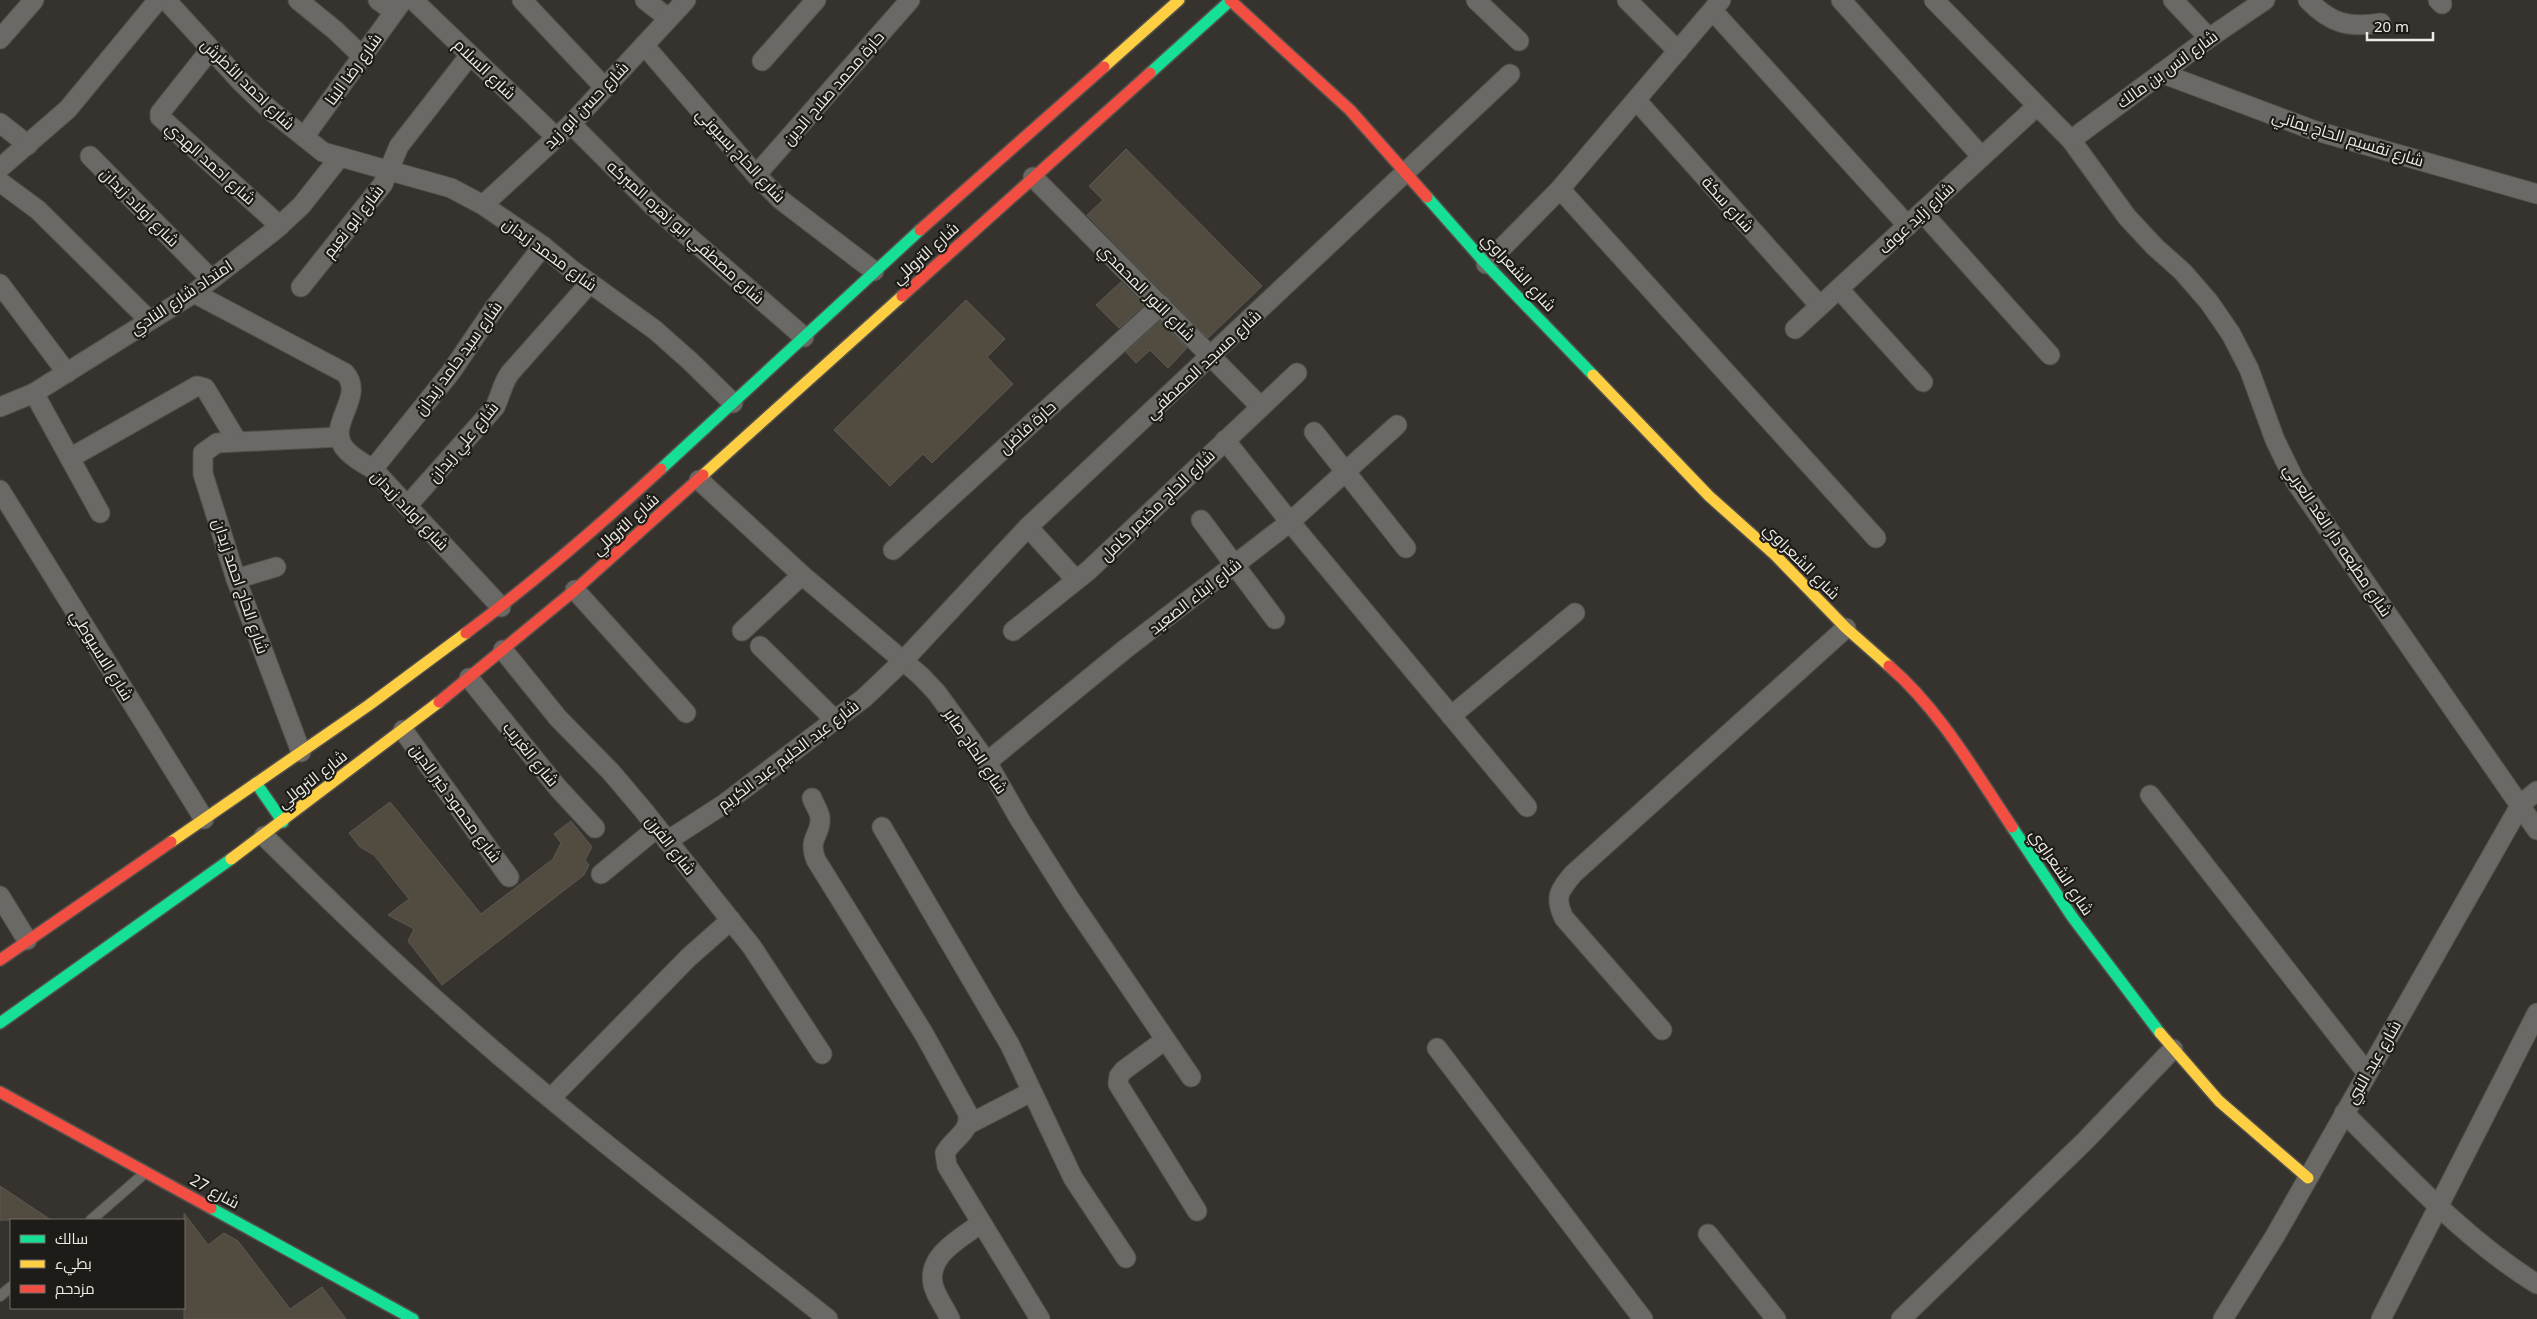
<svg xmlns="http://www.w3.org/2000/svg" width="2537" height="1319" font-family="'Noto Sans',Cairo,sans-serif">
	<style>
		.building { fill: #514b40; stroke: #5c5a55 }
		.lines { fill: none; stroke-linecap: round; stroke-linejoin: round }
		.lane-casing { stroke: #53514c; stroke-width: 12 }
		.street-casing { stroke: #53514c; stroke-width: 21 }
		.fast-casing { stroke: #53514c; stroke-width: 14 }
		.slow-casing { stroke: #53514c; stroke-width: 14 }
		.jam-casing { stroke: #53514c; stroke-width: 14 }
		.lane { stroke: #6a6965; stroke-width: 10 }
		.street { stroke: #6a6965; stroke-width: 19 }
		.fast { stroke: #16e098; stroke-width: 11 }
		.slow { stroke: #ffcf43; stroke-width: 11 }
		.jam { stroke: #f24e42; stroke-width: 11 }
		.labels { text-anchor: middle; stroke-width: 4.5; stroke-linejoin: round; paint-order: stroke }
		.street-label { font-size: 16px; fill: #efece6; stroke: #1e1c18 }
	</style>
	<rect width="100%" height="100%" fill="#36332e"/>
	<g class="building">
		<path d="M1126,149L1262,286L1208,338L1087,215L1103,200L1089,186Z"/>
		<path d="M1121,282L1144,305L1119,328L1096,305Z"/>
		<path d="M966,300L1005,339L987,357L1013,384L932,463L923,454L890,486L834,430Z"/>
		<path d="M1160,321L1187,348L1168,368L1150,350L1136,363L1126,352Z"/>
		<path d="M390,802L481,914L553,859L561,843L554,834L571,821L592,847L585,860L589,865L584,875L442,985L408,941L414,929L388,915L409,899L374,855L360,847L349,833Z"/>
		<path d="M0,1186L51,1220H0Z"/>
		<path d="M184,1213L208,1245L224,1233L238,1241L290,1309L322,1287L346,1319H184Z"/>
	</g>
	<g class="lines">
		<g class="lane-casing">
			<g id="lane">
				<path d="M91,1220L145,1173"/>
				<path d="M0,1296L11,1287"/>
			</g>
		</g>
		<g class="street-casing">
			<g id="street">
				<path d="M166,0L241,82L269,109L323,152L451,188L483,205L543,246L572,270L655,330L690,361L733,403"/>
				<path d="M298,0L336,31L362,56"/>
				<path d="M378,0L394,12"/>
				<path d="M413,0L556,137"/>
				<path d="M522,0L605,88"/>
				<path d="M645,0L668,18"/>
				<path d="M1476,0L1519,41"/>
				<path d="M1627,0L1678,51"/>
				<path d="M1841,0L1982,157"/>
				<path d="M1934,0L2071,140L2127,217L2155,247L2183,272L2209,302L2231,334L2249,369L2275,440L2295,481L2537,830"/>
				<path d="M2173,0L2209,38"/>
				<path d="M2308,0C2331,24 2349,28 2381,23"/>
				<path d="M2438,0L2442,4"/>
				<path d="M1713,11L1908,226"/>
				<path d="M0,39L34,0"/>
				<path d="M644,45L756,175L781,200L874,271"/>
				<path d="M210,50L160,113V117L280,226"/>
				<path d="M762,61L816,0"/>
				<path d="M2161,73L2313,130L2537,194"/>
				<path d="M1637,101L1820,306"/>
				<path d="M0,123L28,145"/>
				<path d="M571,124L652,205L804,337"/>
				<path d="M304,137L403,0"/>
				<path d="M2071,140L2209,38L2265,0"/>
				<path d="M90,156L211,279"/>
				<path d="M0,168L68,109L158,0"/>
				<path d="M756,175L910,0"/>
				<path d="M1033,177L1261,407"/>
				<path d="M0,182L38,210L149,320"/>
				<path d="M1560,189L1876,538"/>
				<path d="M483,205L571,124L686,0"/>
				<path d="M1922,212L2050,355"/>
				<path d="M1486,264L1560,189L1721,0"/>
				<path d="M0,284L67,373"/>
				<path d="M301,287L383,184L399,146L470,55"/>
				<path d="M1839,289L1923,382"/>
				<path d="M194,293L345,373C367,398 322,426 347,451C354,458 364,464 373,469L501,607"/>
				<path d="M1795,329L2036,107"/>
				<path d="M34,393L100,513"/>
				<path d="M0,407L34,393L194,293L275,230L301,206L339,158"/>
				<path d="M1314,432L1406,548"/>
				<path d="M1225,440L1290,522L1527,807"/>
				<path d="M70,458L197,386L205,388L237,441"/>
				<path d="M373,469L451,372L495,307L543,246"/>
				<path d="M699,480L802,575L921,676L937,693L987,762L1020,820L1070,899L1191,1077"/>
				<path d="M0,490L204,819"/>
				<path d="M407,506L495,407C501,395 502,384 510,373L590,283"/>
				<path d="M1201,520L1275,619"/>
				<path d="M1028,527L1076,580"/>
				<path d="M893,550L1161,305"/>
				<path d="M236,579L276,567"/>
				<path d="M575,590L686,713"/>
				<path d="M742,631L802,575"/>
				<path d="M1013,631L1089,570L1297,373"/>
				<path d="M760,646L835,720"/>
				<path d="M503,650L558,718L611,772L644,811L752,947L822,1054"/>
				<path d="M469,678L558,788L595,828"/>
				<path d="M1451,716L1575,613"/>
				<path d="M403,730L509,877"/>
				<path d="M301,752L236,579L203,474V453L217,443L339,437"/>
				<path d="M987,762L1124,650L1290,522L1397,425"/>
				<path d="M2150,795L2367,1073"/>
				<path d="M812,798C814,804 819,811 820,817C822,836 807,836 816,860L924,1034L967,1112C973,1131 953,1138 945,1153L947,1166L1040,1319"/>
				<path d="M882,827L1010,1045L1073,1178L1126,1258"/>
				<path d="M264,836C326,897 388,958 453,1015C573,1122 702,1219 828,1319"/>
				<path d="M667,841L724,804L864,698L903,661L1028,527L1510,74"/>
				<path d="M601,874L657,828"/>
				<path d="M0,896L27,940"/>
				<path d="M1662,1030L1564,918C1554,897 1559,891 1573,874L1846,628"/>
				<path d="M1165,1040L1124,1070L1119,1076L1118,1084L1197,1211"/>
				<path d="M1437,1048L1643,1319"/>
				<path d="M551,1098L689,957L731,920"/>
				<path d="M2344,1113C2405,1173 2464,1239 2537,1284"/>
				<path d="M969,1124L1031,1092"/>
				<path d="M1708,1234L1776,1319"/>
				<path d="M950,1319C945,1308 935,1295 933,1284C927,1254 962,1238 981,1223"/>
				<path d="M1901,1319L2085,1141L2173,1049"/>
				<path d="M2223,1319L2275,1236L2521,804L2537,791"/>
				<path d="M2381,1319L2537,1013"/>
			</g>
		</g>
		<g class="fast-casing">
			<g id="fast">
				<path d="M1150,73L1231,0"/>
				<path d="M1427,197L1486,264L1593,375"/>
				<path d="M661,469L920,230"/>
				<path d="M256,783L283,822"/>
				<path d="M2012,827L2073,918L2160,1033"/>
				<path d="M0,1023L231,859"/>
				<path d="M211,1208L413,1319"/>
			</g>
		</g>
		<g class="slow-casing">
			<g id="slow">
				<path d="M1104,67L1179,0"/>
				<path d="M1593,375L1709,496L1775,555L1846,628L1889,666"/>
				<path d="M703,475L902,296"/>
				<path d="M171,842L369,705L466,633"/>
				<path d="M231,859L439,702"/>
				<path d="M2160,1033L2219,1101L2308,1178"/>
			</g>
		</g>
		<g class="jam-casing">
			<g id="jam">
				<path d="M1230,0L1350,110L1427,197"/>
				<path d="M920,230L1104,67"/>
				<path d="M902,296L1150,73"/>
				<path d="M466,633C534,582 599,526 661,469"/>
				<path d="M1889,666C1940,710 1975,772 2012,827"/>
				<path d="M439,702L575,590L703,475"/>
				<path d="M0,960L171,842"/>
				<path d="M0,1092L211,1208"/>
			</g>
		</g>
		<use href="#lane" class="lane"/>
		<use href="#street" class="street"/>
		<use href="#fast" class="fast"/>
		<use href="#slow" class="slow"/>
		<use href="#jam" class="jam"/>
	</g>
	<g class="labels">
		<g class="street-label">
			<text transform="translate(353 69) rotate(-54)" y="6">شارع رضا البنا</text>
			<text transform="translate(485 69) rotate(44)" y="6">شارع السلام</text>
			<text transform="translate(2167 69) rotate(-36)" y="6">شارع انس بن مالك</text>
			<text transform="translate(248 84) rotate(44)" y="6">شارع احمد الأطرش</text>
			<text transform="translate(833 88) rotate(-49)" y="6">حارة محمد صلاح الدين</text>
			<text transform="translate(586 105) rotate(-46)" y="6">شارع حسن ابو زيد</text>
			<text transform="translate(2348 138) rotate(17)" y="6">شارع تقسيم الحاج يماني</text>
			<text transform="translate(741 155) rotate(47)" y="6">شارع الحاج بسيوني</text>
			<text transform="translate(211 163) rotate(42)" y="6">شارع احمد الهدي</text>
			<text transform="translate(1728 204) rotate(48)" y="6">شارع سكة</text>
			<text transform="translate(140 207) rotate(45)" y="6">شارع اولاد زيدان</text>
			<text transform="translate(1916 218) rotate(-43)" y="6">شارع زايد عوف</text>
			<text transform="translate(353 221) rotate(-52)" y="6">شارع ابو نعيم</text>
			<text transform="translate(686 232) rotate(42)" y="6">شارع مصطفي ابو زهره المبركه</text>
			<text transform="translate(925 253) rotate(-42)" y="6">شارع التروللي</text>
			<text transform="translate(550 254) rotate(36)" y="6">شارع محمد زيدان</text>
			<text transform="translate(1519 272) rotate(47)" y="6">شارع الشعراوي</text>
			<text transform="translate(1147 292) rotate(45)" y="6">شارع النور المحمدي</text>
			<text transform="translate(181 297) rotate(-34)" y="6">امتداد شارع النادي</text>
			<text transform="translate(458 358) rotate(-54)" y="6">شارع سيد حامد زيدان</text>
			<text transform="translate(1203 364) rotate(-43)" y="6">شارع مسجد المصطفي</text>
			<text transform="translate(1027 427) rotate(-42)" y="6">حارة فاضل</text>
			<text transform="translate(463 442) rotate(-50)" y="6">شارع علي زيدان</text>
			<text transform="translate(1157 505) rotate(-44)" y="6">شارع الحاج مخيمر كامل</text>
			<text transform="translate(410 510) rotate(46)" y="6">شارع اولاد زيدان</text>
			<text transform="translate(625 524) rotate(-42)" y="6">شارع التروللي</text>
			<text transform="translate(2338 540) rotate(56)" y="6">شارع مطبعه دار الغد العربي</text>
			<text transform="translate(1802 561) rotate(45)" y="6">شارع الشعراوي</text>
			<text transform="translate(241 586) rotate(71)" y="6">شارع الحاج احمد زيدان</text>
			<text transform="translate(1195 596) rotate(-38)" y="6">شارع ابناء الصعيد</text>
			<text transform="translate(102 655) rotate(58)" y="6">شارع الاسيوطي</text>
			<text transform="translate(976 751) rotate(56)" y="6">شارع الحاج صابر</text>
			<text transform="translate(531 754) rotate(51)" y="6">شارع الغريب</text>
			<text transform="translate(788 755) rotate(-37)" y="6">شارع عبد الحليم عبد الكريم</text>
			<text transform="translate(312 779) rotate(-38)" y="6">شارع التروللي</text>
			<text transform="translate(456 803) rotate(54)" y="6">شارع محمود خير الدين</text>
			<text transform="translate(671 845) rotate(52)" y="6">شارع الفرن</text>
			<text transform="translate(2062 872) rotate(56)" y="6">شارع الشعراوي</text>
			<text transform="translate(2373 1062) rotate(-60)" y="6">شارع عبد النبي</text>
			<text transform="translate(215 1191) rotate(29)" y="6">شارع 27</text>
		</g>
	</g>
	<rect x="10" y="1219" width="175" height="90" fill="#1e1c18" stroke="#726f6a"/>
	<rect x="20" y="1235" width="25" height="8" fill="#16e098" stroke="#726f6a"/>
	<text x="55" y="1244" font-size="15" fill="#efece6">سالك</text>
	<rect x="20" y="1260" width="25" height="8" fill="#ffcf43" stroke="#726f6a"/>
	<text x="55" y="1269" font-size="15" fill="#efece6">بطيء</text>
	<rect x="20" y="1285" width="25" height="8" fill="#f24e42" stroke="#726f6a"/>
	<text x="55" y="1294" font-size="15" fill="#efece6">مزدحم</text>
	<path d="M2367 32v8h66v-8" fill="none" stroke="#efece6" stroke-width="2.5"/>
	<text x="2374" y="32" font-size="15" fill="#efece6" stroke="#1e1c18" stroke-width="4" paint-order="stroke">20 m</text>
</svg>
